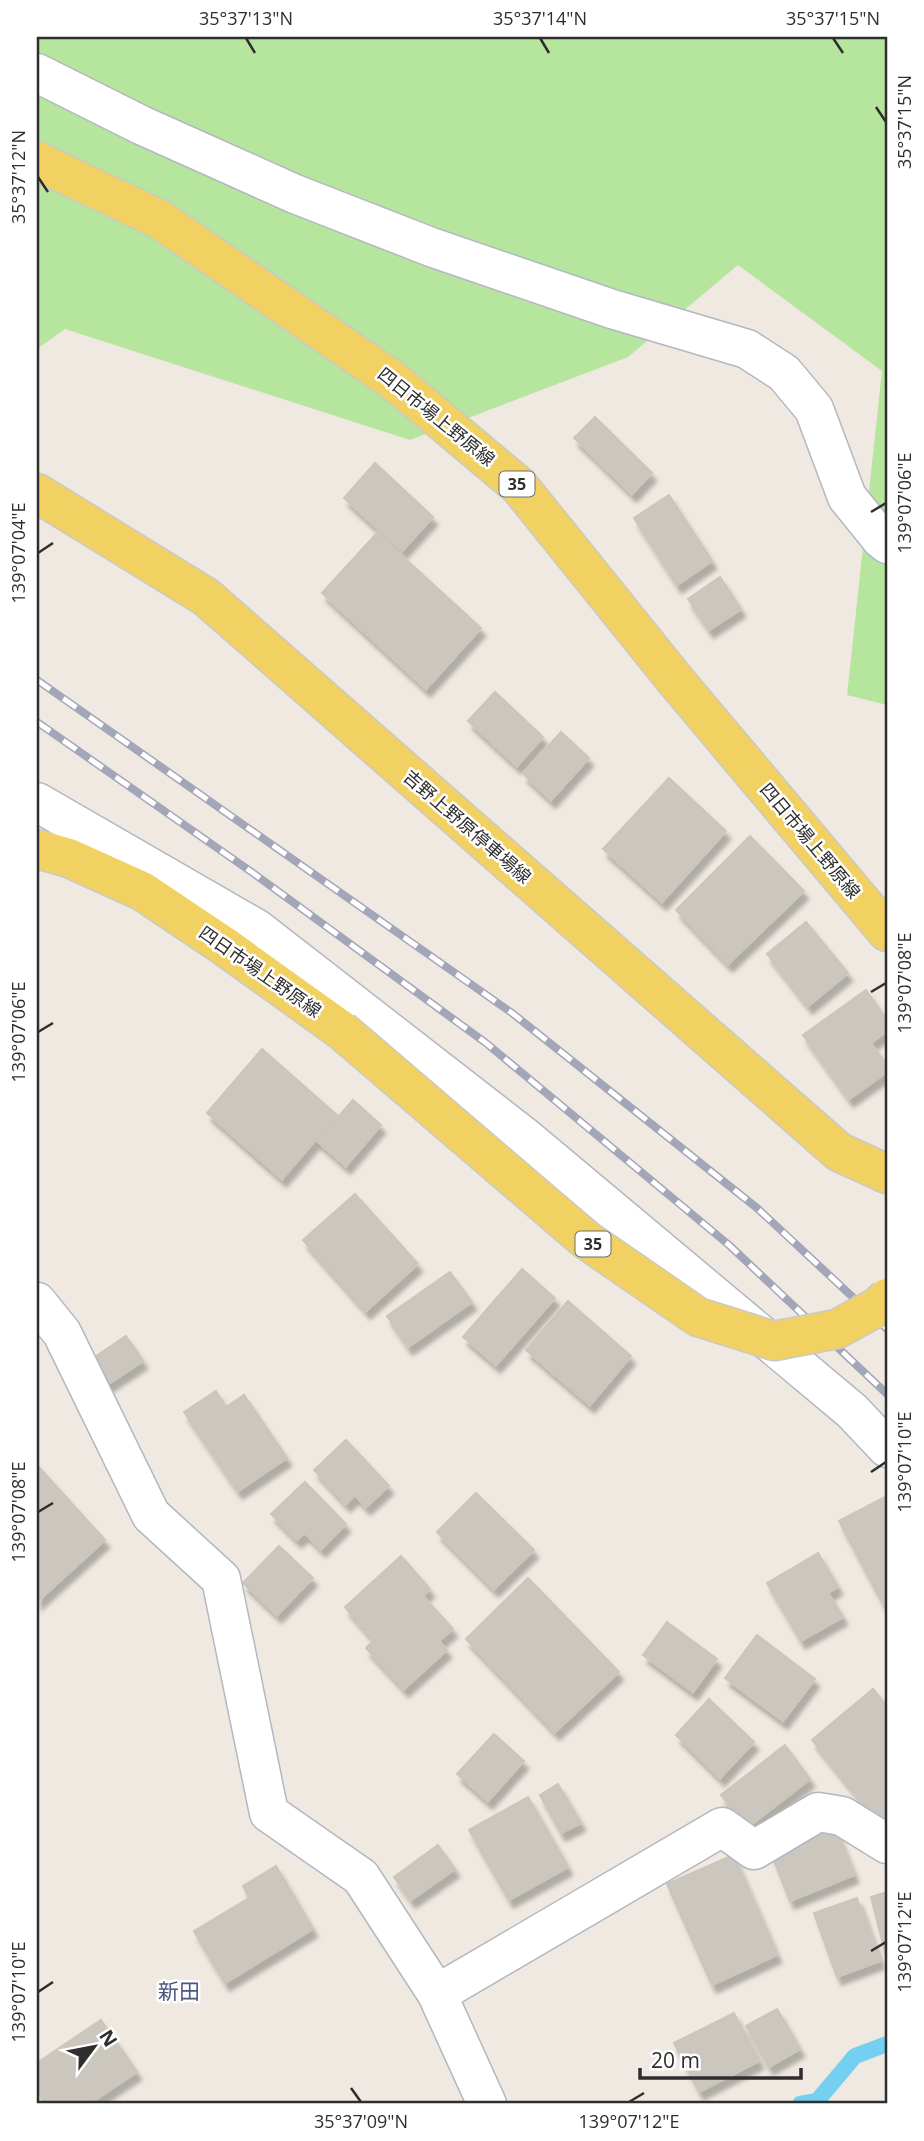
<svg xmlns="http://www.w3.org/2000/svg" width="924" height="2141" font-family="'Open Sans','Noto Sans JP',sans-serif">
	<style>
		.green { fill: #b6e59e }
		.lines { fill: none; stroke-linecap: round; stroke-linejoin: round }
		.stream { stroke: #75cff0; stroke-width: 16 }
		.building { fill: #cbc7bf; stroke: #cbc5ba; stroke-width: 2; filter: url(#shadow) }
		.minor-casing { stroke: #b4b7c1; stroke-width: 41 }
		.major-casing { stroke: #c9c9c9; stroke-width: 41 }
		.minor { stroke: #fff; stroke-width: 38 }
		.major { stroke: #f2d163; stroke-width: 38 }
		.rail-casing { stroke: #a3a6b8; stroke-width: 8 }
		.rail { stroke: #fff; stroke-width: 5; stroke-dasharray: 16; stroke-linecap: butt }
		.major-bridge-casing { stroke: #c9c9c9; stroke-width: 41; stroke-linecap: butt }
		.major-bridge { stroke: #f2d163; stroke-width: 38 }
		.ticks { fill: none; stroke: #2e2e2e; stroke-width: 2.5 }
		.labels { text-anchor: middle; stroke-width: 5; stroke-linejoin: round; paint-order: stroke }
		.shield { fill: #fff; stroke: #6d6d6d; stroke-width: 2 }
		.shield-label { font-size: 16px; font-weight: bold; fill: #2e2e2e }
		.street-label { font-size: 18px; fill: #2e2e2e; stroke: #fff }
		.quarter-label { font-size: 21px; fill: #4d5680; stroke: #fff }
		.neatline { fill: none; stroke: #2e2e2e; stroke-width: 2.5 }
		.ticks-label { font-size: 18px; text-anchor: middle; fill: #2e2e2e }
	</style>
	<defs>
		<filter id="shadow"><feDropShadow dx="4.5" dy="8" stdDeviation="2" flood-color="#0004"/></filter>
	</defs>
	<rect width="100%" height="100%" fill="#efe9e1"/>
	<path class="green" d="M37,37H887V705L847,695L882,371L738,265L628,357L410,440L65,329L37,349Z"/>
	<g class="lines">
		<path class="stream" d="M800,2104L817,2101L855,2056L887,2044"/>
	</g>
	<g class="building">
		<path d="M595,417L652,473L632,494L574,438Z"/>
		<path d="M375,463L433,517L402,551L344,498Z"/>
		<path d="M669,495L712,561L677,585L634,518Z"/>
		<path d="M377,533L481,628L426,689L322,593Z"/>
		<path d="M720,577L741,609L709,630L688,599Z"/>
		<path d="M495,692L543,737L517,766L468,721Z"/>
		<path d="M561,732L589,758L551,800L523,774Z"/>
		<path d="M669,778L726,831L662,902L603,849Z"/>
		<path d="M750,836L804,891L728,964L676,910Z"/>
		<path d="M806,922L848,973L808,1006L767,954Z"/>
		<path d="M866,990L887,1020V1031L871,1043L887,1065V1072L849,1099L803,1035Z"/>
		<path d="M262,1049L337,1115L282,1179L207,1113Z"/>
		<path d="M353,1100L381,1125L346,1166L317,1141Z"/>
		<path d="M355,1194L418,1264L366,1311L303,1240Z"/>
		<path d="M522,1269L555,1298L496,1365L463,1337Z"/>
		<path d="M450,1272L472,1302L408,1347L387,1316Z"/>
		<path d="M568,1301L631,1356L590,1405L526,1350Z"/>
		<path d="M126,1336L143,1361L105,1386L89,1361Z"/>
		<path d="M216,1391L226,1407L244,1395L287,1458L238,1491L184,1412Z"/>
		<path d="M346,1440L389,1486L366,1507L355,1495L346,1504L314,1470Z"/>
		<path d="M37,1465L105,1540L37,1602Z"/>
		<path d="M305,1482L346,1524L321,1549L305,1533L297,1540L271,1514Z"/>
		<path d="M476,1493L534,1550L494,1589L437,1532Z"/>
		<path d="M887,1496V1602L883,1604L839,1521Z"/>
		<path d="M279,1546L313,1578L277,1615L243,1583Z"/>
		<path d="M818,1553L838,1587L828,1593L843,1617L801,1641L767,1583Z"/>
		<path d="M401,1556L430,1589L423,1596L453,1629L439,1641L447,1650L404,1689L366,1648L374,1640L345,1607Z"/>
		<path d="M528,1578L619,1672L555,1732L466,1639Z"/>
		<path d="M667,1622L717,1659L693,1692L643,1655Z"/>
		<path d="M757,1635L815,1679L783,1721L725,1678Z"/>
		<path d="M873,1689L887,1706V1822L882,1826L812,1740Z"/>
		<path d="M709,1699L754,1742L720,1778L676,1735Z"/>
		<path d="M494,1734L524,1761L488,1801L457,1774Z"/>
		<path d="M785,1745L810,1779L747,1828L721,1795Z"/>
		<path d="M558,1784L581,1823L561,1833L540,1795Z"/>
		<path d="M528,1797L568,1867L509,1900L469,1830Z"/>
		<path d="M835,1828L854,1875L790,1901L771,1853Z"/>
		<path d="M438,1845L455,1869L411,1900L394,1877Z"/>
		<path d="M733,1855L777,1955L712,1985L667,1884Z"/>
		<path d="M276,1866L313,1929L225,1983L194,1931L249,1898L243,1886Z"/>
		<path d="M887,1892V1960L871,1897Z"/>
		<path d="M857,1898L880,1961L837,1977L814,1913Z"/>
		<path d="M777,2009L800,2049L769,2067L746,2026Z"/>
		<path d="M734,2013L759,2061L699,2092L674,2043Z"/>
		<path d="M101,2020L137,2072L89,2104H46L37,2090V2063Z"/>
	</g>
	<g class="lines">
		<g class="minor-casing">
			<g id="minor">
				<path d="M37,73L141,125L295,194L431,247L612,309L747,349L784,373L814,409L847,497L881,539L887,544"/>
				<path d="M37,802L257,929L526,1138L852,1411L887,1448"/>
				<path d="M37,1302L62,1333L151,1515L221,1579L269,1813L361,1877L437,1994L487,2104"/>
				<path d="M437,1994L722,1827L754,1850L818,1812L842,1816L887,1844"/>
			</g>
		</g>
		<g class="major-casing">
			<g id="major">
				<path d="M37,161L159,219L394,381L519,486L676,681L887,932"/>
				<path d="M37,493L206,597L839,1152L887,1174"/>
				<path d="M37,849L69,858L142,891L224,946L341,1030"/>
			</g>
		</g>
		<use href="#minor" class="minor"/>
		<use href="#major" class="major"/>
		<g class="rail-casing">
			<g id="rail">
				<path d="M37,680L512,1013L757,1208L887,1329"/>
				<path d="M37,722L253,873L486,1043L729,1245L887,1394"/>
			</g>
		</g>
		<use href="#rail" class="rail"/>
		<g class="major-bridge-casing">
			<path id="major-bridge" d="M341,1030L585,1239L698,1317L774,1341L837,1329L877,1307L887,1298"/>
		</g>
		<use href="#major-bridge" class="major-bridge"/>
	</g>
	<path class="ticks" d="M246,38L255,53M540,38L549,53M833,38L843,53M876,107L886,122M38,177L48,192M871,512L886,503M38,553L53,543M871,992L886,983M38,1032L53,1023M871,1472L886,1462M38,1512L53,1503M871,1951L886,1942M38,1992L53,1982M351,2088L361,2102M629,2102L644,2093"/>
	<g class="labels">
		<g class="shield">
			<rect x="499.5" y="471.5" width="35" height="25" rx="5"/>
			<rect x="575.5" y="1231.5" width="35" height="25" rx="5"/>
		</g>
		<g class="shield-label">
			<text x="517" y="490">35</text>
			<text x="593" y="1250">35</text>
		</g>
		<g class="street-label">
			<text transform="translate(436 417) rotate(39)" y="6">四日市場上野原線</text>
			<text transform="translate(467 827) rotate(41)" y="6">吉野上野原停車場線</text>
			<text transform="translate(810 841) rotate(50)" y="6">四日市場上野原線</text>
			<text transform="translate(260 972) rotate(35)" y="6">四日市場上野原線</text>
		</g>
		<g class="quarter-label">
			<text x="179" y="1999">新田</text>
		</g>
	</g>
	<rect width="924" height="2141" fill="none" stroke="#ffffff" stroke-width="77"/>
	<g transform="translate(94 2047) rotate(58)" stroke="#ffffff" stroke-width="5" paint-order="stroke">
	<path d="M0-5L12 26L0 18L-12 26Z" fill="#2e2e2e"/>
	<text y="-10" font-size="19" font-weight="bold" text-anchor="middle" fill="#2e2e2e">N</text>
	</g>
	<path d="M640 2068v10h161v-10" fill="none" stroke="#2e2e2e" stroke-width="3.5"/>
	<text x="651" y="2068" font-size="21" fill="#2e2e2e" stroke="#ffffff" stroke-width="5" paint-order="stroke">20 m</text>
	<rect x="38" y="38" width="848" height="2064" class="neatline"/>
	<g class="ticks-label">
		<text x="246" y="25">35°37'13"N</text>
		<text x="540" y="25">35°37'14"N</text>
		<text x="833" y="25">35°37'15"N</text>
		<text transform="translate(905 122) rotate(-90)" y="6">35°37'15"N</text>
		<text transform="translate(19 177) rotate(-90)" y="6">35°37'12"N</text>
		<text transform="translate(905 503) rotate(-90)" y="6">139°07'06"E</text>
		<text transform="translate(19 553) rotate(-90)" y="6">139°07'04"E</text>
		<text transform="translate(905 983) rotate(-90)" y="6">139°07'08"E</text>
		<text transform="translate(19 1032) rotate(-90)" y="6">139°07'06"E</text>
		<text transform="translate(905 1462) rotate(-90)" y="6">139°07'10"E</text>
		<text transform="translate(19 1512) rotate(-90)" y="6">139°07'08"E</text>
		<text transform="translate(905 1942) rotate(-90)" y="6">139°07'12"E</text>
		<text transform="translate(19 1992) rotate(-90)" y="6">139°07'10"E</text>
		<text x="361" y="2128">35°37'09"N</text>
		<text x="629" y="2128">139°07'12"E</text>
	</g>
</svg>
